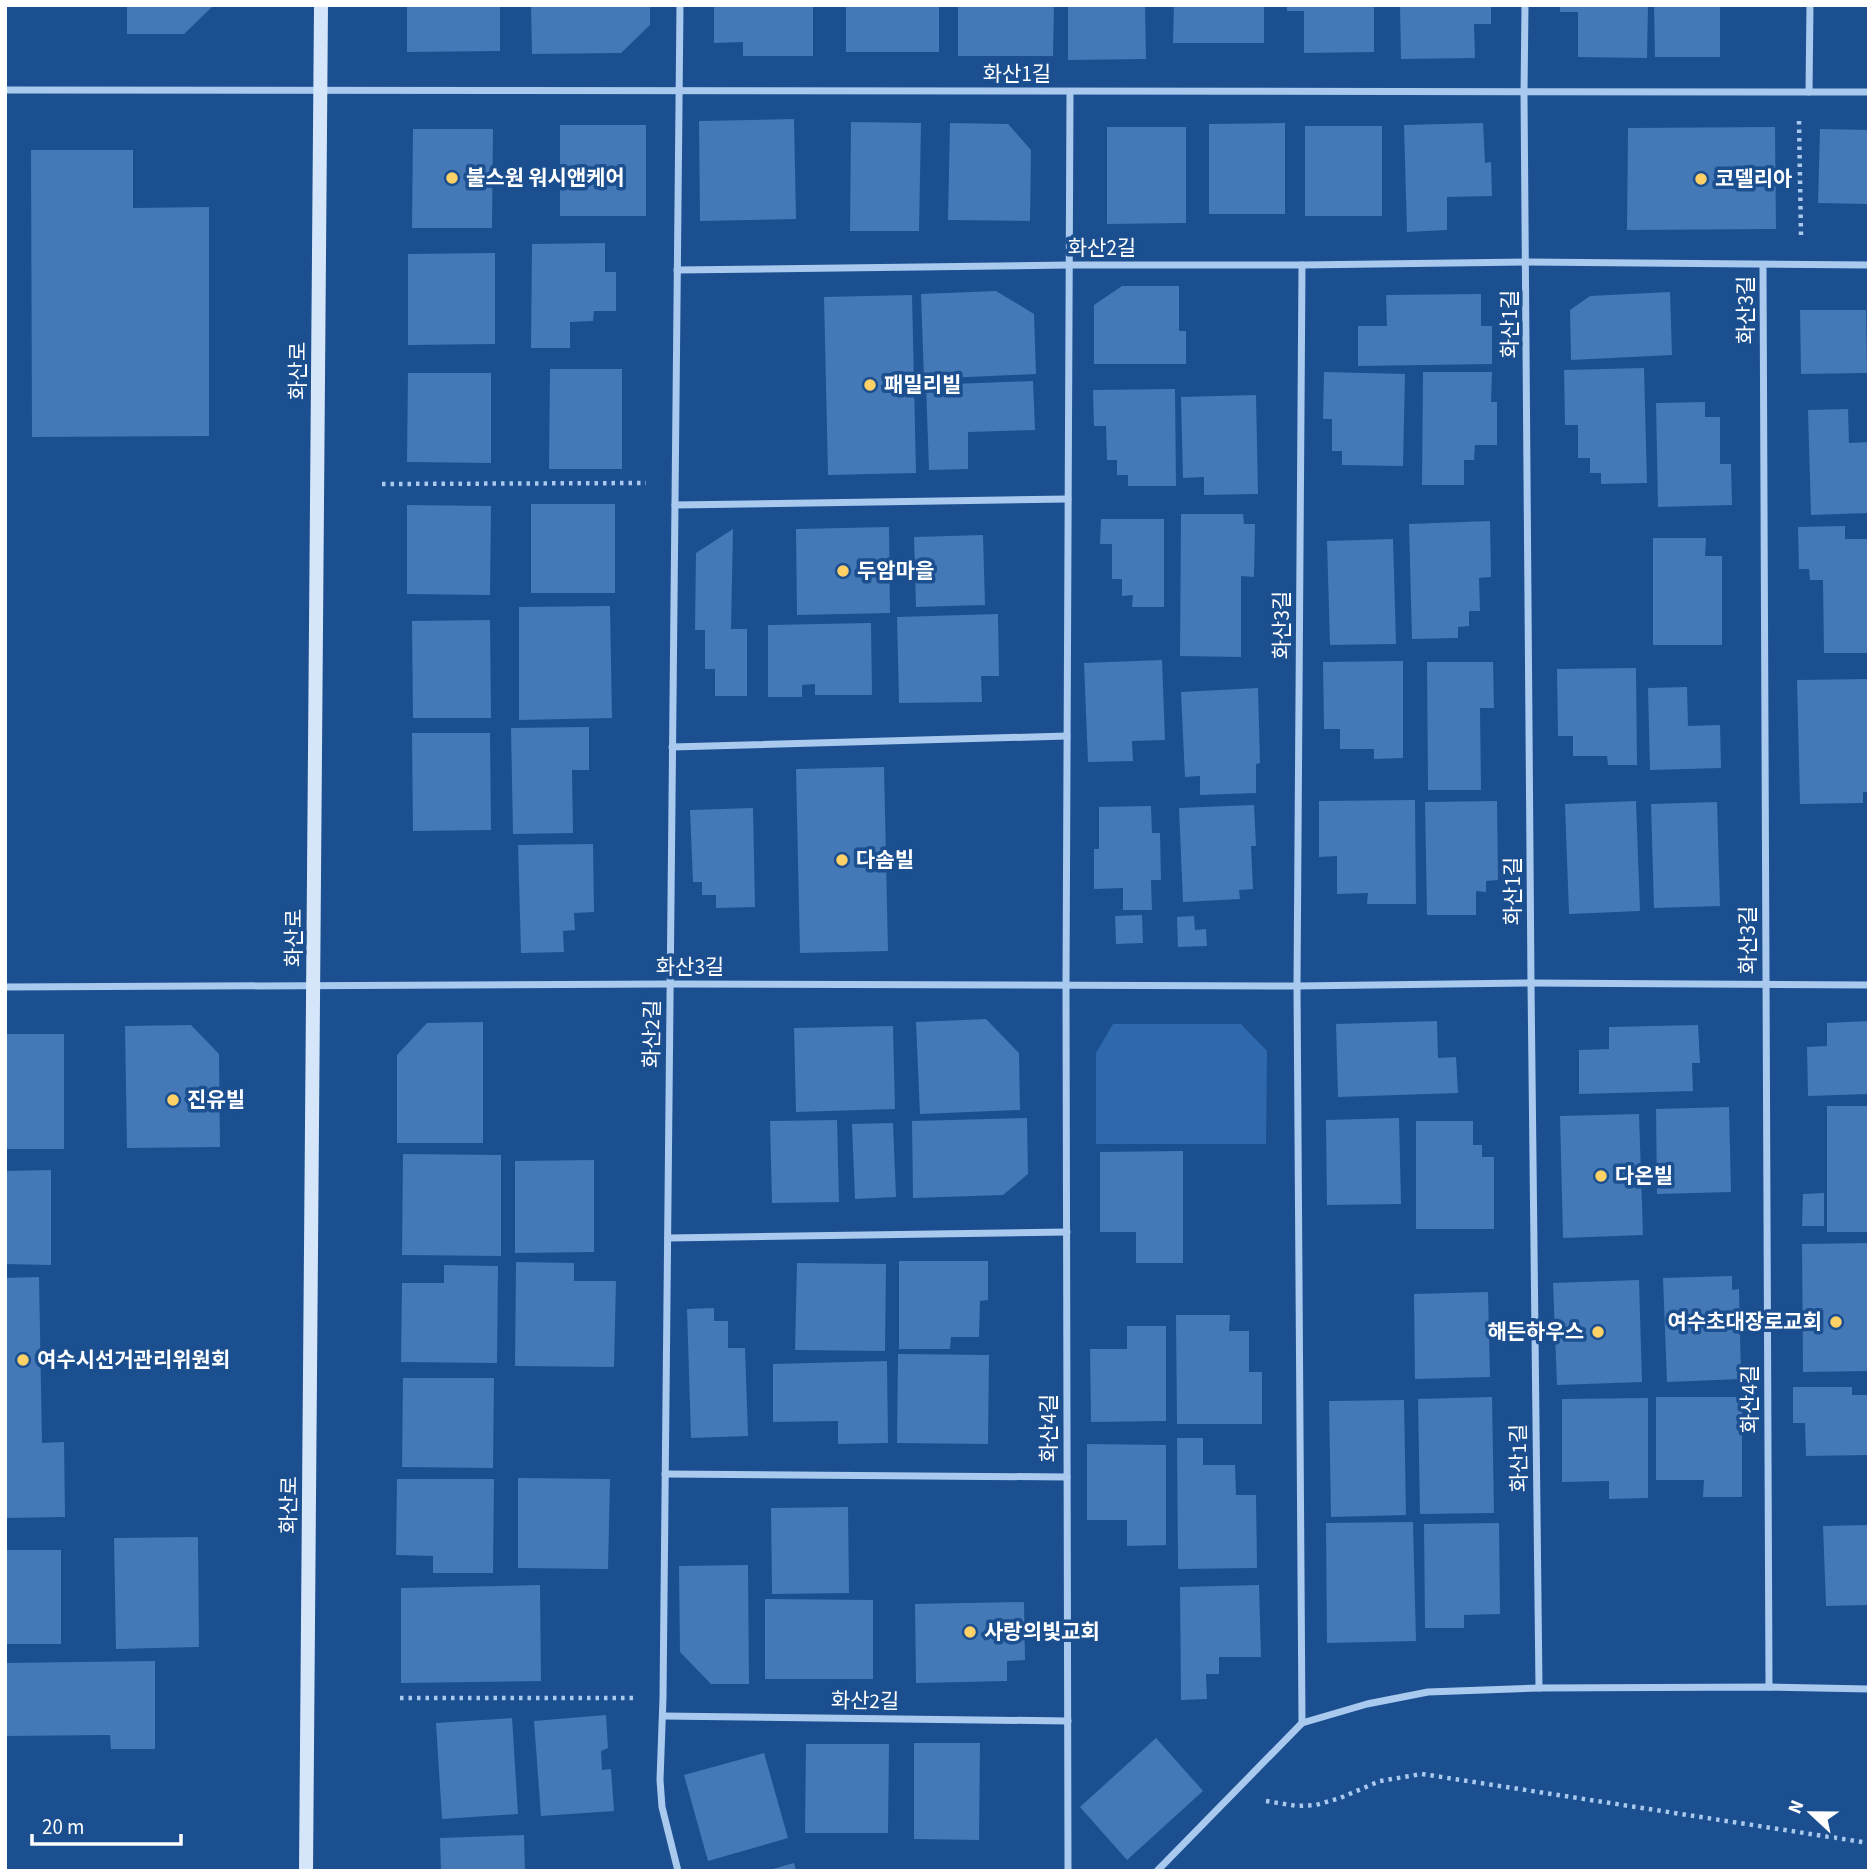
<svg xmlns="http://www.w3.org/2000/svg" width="1874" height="1876" font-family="'Source Sans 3','Noto Sans KR',sans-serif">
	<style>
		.green { fill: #2e69ad }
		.building { fill: #4478b7 }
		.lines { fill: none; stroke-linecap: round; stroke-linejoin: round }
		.path { stroke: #a9c9ee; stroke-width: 4.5; stroke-dasharray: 3.5 5; stroke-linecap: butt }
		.street { stroke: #a9c9ee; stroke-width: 7 }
		.secondary { stroke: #d6e6fa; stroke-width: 14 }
		.poi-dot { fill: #ffd166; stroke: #1b4f8f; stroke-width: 2.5 }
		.labels { text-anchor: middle; stroke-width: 7; stroke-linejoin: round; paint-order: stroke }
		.street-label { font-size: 21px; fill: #fff; stroke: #1b4f8f }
		.poi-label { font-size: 21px; font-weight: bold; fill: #fff; stroke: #1b4f8f; text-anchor: start }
	</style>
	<rect width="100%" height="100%" fill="#1b4f8f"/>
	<path class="green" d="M1113,1024H1241L1267,1051L1266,1144H1096V1053Z"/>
	<g class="building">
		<path d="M127,5H214L184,34H127Z"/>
		<path d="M407,5H500V51L407,52Z"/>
		<path d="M531,5H650V25L621,53L532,54Z"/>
		<path d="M714,5H813V56H743V42L714,43Z"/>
		<rect x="846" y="5" width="93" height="47"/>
		<path d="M958,5H1054L1053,56H958Z"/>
		<path d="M1068,5H1145L1146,59L1068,60Z"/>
		<path d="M1174,5H1264V43H1173Z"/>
		<path d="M1287,5H1374V52L1304,53V11H1287Z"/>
		<path d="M1400,5H1491V24H1474L1475,58L1401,59Z"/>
		<path d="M1560,5H1648L1647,58L1578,57V12H1560Z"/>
		<path d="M1654,5H1720V57H1655Z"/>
		<path d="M794,119L796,219L700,221L699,121Z"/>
		<path d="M851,122L921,123L919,231H850Z"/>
		<path d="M950,123L1008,124L1031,150L1030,221L948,220Z"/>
		<path d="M1285,123V214H1209V124Z"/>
		<path d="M1483,123L1485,163L1491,162L1492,196L1447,197V230L1407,232L1404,125Z"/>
		<rect x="560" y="125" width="86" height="91"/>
		<rect x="1305" y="126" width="77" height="90"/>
		<path d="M1107,127H1186V223L1107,224Z"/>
		<path d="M1775,127L1776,229L1627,230L1628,128Z"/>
		<path d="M413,129H493L492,228H412Z"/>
		<path d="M1820,129L1869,130V204L1818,203Z"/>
		<path d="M31,150H133V208L209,207V436L32,437Z"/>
		<path d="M605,243V272H616V311H594L593,321L570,322V348H531L532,244Z"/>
		<path d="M495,253V344L408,345V254Z"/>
		<path d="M1122,286H1179V331H1186V364H1094V305Z"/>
		<path d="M996,291L1034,314L1036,374L924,379L921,294Z"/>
		<path d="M1670,292L1672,355L1571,360L1570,310L1590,296Z"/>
		<path d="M1481,294V326H1492V364L1358,366V326H1387L1386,295Z"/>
		<path d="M912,295L916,473L828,475L824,297Z"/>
		<path d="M1800,310H1866L1867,373L1801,374Z"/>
		<path d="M1644,368L1647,483L1601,484V473H1590V458H1578V425H1565L1564,370Z"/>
		<path d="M550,369H622V469H549Z"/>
		<path d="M1324,372L1405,374L1403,466L1342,465V451H1332V419H1323Z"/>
		<path d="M1423,372H1492L1491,402H1497V445H1475L1474,460H1464V485H1422Z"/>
		<path d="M408,373H491V463L407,462Z"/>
		<path d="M1033,381L1035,430L968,432V469L929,470L926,385Z"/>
		<path d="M1175,389L1176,486H1128V475H1117V460H1107L1106,426H1094L1093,390Z"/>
		<path d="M1256,395L1258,494L1204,495V477L1183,478L1181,397Z"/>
		<path d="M1705,402V417H1720V464H1731L1732,505L1658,507L1656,403Z"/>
		<path d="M1848,409L1849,443L1869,442V513L1811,515L1808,410Z"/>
		<rect x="531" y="504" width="84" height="89"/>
		<path d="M407,505L491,506L490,595L407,594Z"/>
		<path d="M1181,514H1243L1244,524H1255L1254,577L1241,576V657L1180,656Z"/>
		<path d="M1101,519H1164V607H1132L1133,595L1122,596V579H1112V544H1100Z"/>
		<path d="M1490,521L1491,577L1479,578L1480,611H1469V626L1458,627V638L1412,639L1409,524Z"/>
		<path d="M1845,526V539H1869V653H1824L1823,580H1810L1809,569H1799L1798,527Z"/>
		<path d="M889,527L890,613L797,615L796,529Z"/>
		<path d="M733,529L731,629H747V696H715V669H705V630H695L696,553Z"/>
		<path d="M983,535L985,605L916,607L914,537Z"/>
		<path d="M1653,538H1706L1705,556H1722V645H1653Z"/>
		<path d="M1393,539L1396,644L1330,645L1327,541Z"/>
		<path d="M610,606L612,718L519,720V607Z"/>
		<path d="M998,614L999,676H981L982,702L899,703L897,617Z"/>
		<path d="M490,620L491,718H413L412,621Z"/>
		<path d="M871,623L872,695H815V684L802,685V697H768V625Z"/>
		<path d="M1162,660L1165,740L1132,741L1133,761L1088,762L1084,663Z"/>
		<path d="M1403,661V758L1374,759V749H1340V729H1324L1323,662Z"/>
		<path d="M1427,662H1493L1494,708H1480L1481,790H1428Z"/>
		<path d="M1636,668L1637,765H1608L1607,756H1573V736H1558L1557,669Z"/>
		<path d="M1869,679V792H1863V803L1800,804L1797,680Z"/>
		<path d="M1687,687L1688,726L1720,725L1721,768L1650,770L1648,688Z"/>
		<path d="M1258,688L1260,763L1256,764V793L1200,795V776L1185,777L1181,692Z"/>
		<path d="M589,727V770H572L573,833L513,834L511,728Z"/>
		<path d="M412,733H490L491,830L413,831Z"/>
		<path d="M884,767L888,951L800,953L796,769Z"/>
		<path d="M1415,800L1416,904H1367L1368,893L1337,894V856L1319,857V801Z"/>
		<path d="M1497,801L1498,880L1486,881V892L1476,891V915H1427L1425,802Z"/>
		<path d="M1636,801L1640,911L1569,914L1565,804Z"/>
		<path d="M1717,802L1720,906L1654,908L1651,804Z"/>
		<path d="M1254,805L1256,846H1251L1253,889L1239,890L1240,899L1183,902L1179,808Z"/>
		<path d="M1151,806L1152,833H1160L1161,880H1151L1152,910H1123V888L1094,889V849H1099V807Z"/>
		<path d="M753,808L755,907L716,908V895H702V882H693L690,810Z"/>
		<path d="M593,844L594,912L574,913L575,930L563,931L564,952L521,953L518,845Z"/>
		<path d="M1142,915L1143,943L1116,944L1115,916Z"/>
		<path d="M1194,916L1195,930L1206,929L1207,946L1178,947L1177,917Z"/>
		<path d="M986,1019L1019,1053L1020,1110L920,1114L916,1022Z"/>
		<path d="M1437,1021L1438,1058L1456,1057L1458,1093L1338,1097L1336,1024Z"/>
		<path d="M1869,1021V1094L1808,1096L1807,1047L1827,1046V1023Z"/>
		<path d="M483,1022V1143H397V1055L427,1023Z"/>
		<path d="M191,1025L219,1054L220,1147L127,1148L125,1026Z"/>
		<path d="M1698,1025L1700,1063H1692L1693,1091L1579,1094V1050L1609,1049V1027Z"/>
		<path d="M893,1026L895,1109L796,1112L794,1028Z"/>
		<rect x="5" y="1034" width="59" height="115"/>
		<rect x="1827" y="1106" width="42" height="126"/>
		<path d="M1729,1107L1731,1192L1657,1194L1656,1109Z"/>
		<path d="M1639,1114L1643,1235L1563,1238L1560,1116Z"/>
		<path d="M1027,1118L1028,1174L1003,1195L913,1198L912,1121Z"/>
		<path d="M1399,1118L1401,1204L1327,1205L1326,1120Z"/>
		<path d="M837,1120L839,1202L772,1203L770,1121Z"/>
		<path d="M1416,1121H1473V1145H1482V1157H1494V1229H1416Z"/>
		<path d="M893,1123L896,1197L855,1199L852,1124Z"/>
		<path d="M1183,1151V1263H1136V1232H1100V1152Z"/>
		<path d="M403,1154L501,1155V1256L402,1255Z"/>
		<path d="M594,1160V1252L515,1253V1161Z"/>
		<path d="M51,1170V1265L5,1264V1171Z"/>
		<path d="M1824,1193V1226H1802L1803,1194Z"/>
		<path d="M1869,1243V1371L1803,1372L1802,1244Z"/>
		<path d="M899,1261H988V1300L980,1301L979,1337H951L950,1349H899Z"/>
		<path d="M516,1262L574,1263V1281H616L614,1367L515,1366Z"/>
		<path d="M797,1263L886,1264L885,1351L795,1350Z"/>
		<path d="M444,1265L498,1266L497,1363L401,1362L402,1283H444Z"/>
		<path d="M1732,1276V1290L1739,1289L1741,1379L1667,1382L1663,1278Z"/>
		<path d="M39,1277L42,1443L64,1442L65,1517L5,1518V1278Z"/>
		<path d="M1639,1280L1642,1382L1557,1385L1553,1283Z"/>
		<path d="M1488,1292L1490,1377L1415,1379L1414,1294Z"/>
		<path d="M714,1308V1321H728V1348H745L748,1436L691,1438L687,1309Z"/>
		<path d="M1176,1315H1230L1229,1331H1249V1372H1262V1424H1177Z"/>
		<path d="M1127,1326H1166V1421L1091,1422L1090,1349H1127Z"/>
		<path d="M898,1354L989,1355L988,1444L897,1443Z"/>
		<path d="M887,1361L888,1443L838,1444V1421L773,1422V1364Z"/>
		<path d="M403,1378H494L493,1468L402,1467Z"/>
		<path d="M1793,1387H1852V1395H1869V1455L1806,1456L1805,1423H1793Z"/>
		<path d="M1492,1397L1494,1513L1420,1514L1418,1399Z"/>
		<path d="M1656,1397H1742V1497H1703L1704,1480H1656Z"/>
		<path d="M1648,1398V1498L1609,1499V1481L1562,1482V1399Z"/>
		<path d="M1404,1400L1406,1515L1331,1517L1329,1401Z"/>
		<path d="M1177,1438H1203V1465H1235L1236,1495H1256L1257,1568L1178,1569Z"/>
		<path d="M1087,1444L1166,1445V1545L1127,1546V1520H1087Z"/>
		<path d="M518,1478L610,1479L608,1569L518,1568Z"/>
		<path d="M397,1479H494L493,1573H433V1556L396,1555Z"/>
		<path d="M848,1507L849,1593L772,1594L771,1508Z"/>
		<path d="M1413,1522L1416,1641L1327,1643L1326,1523Z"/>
		<path d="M1499,1523L1500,1614L1464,1615V1628H1425L1424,1524Z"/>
		<path d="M1869,1525V1605L1826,1606L1823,1526Z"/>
		<path d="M198,1537L199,1647L116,1649L114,1538Z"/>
		<rect x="5" y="1550" width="56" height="94"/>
		<path d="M748,1565L749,1684H711L680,1652L679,1566Z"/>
		<path d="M540,1585L541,1681L401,1683V1588Z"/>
		<path d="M1259,1585L1261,1657H1219V1674H1206L1207,1699L1181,1700L1180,1587Z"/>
		<path d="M765,1599L873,1600V1679H765Z"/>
		<path d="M1024,1602L1025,1660L1007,1661V1681L916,1683L915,1604Z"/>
		<path d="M155,1661V1749H111L110,1735L5,1736V1663Z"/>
		<path d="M606,1715L608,1748L601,1751L602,1770L611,1769L614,1811L541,1816L534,1721Z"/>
		<path d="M512,1718L518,1814L442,1819L436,1723Z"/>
		<path d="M1156,1738L1203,1791L1127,1860L1080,1807Z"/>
		<path d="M914,1743H980L979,1840L914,1839Z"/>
		<path d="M806,1744H889L888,1833H805Z"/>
		<path d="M764,1753L788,1838L708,1861L684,1775Z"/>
		<path d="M524,1835L525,1871H441L440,1838Z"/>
		<path d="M794,1863L796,1871H769V1870Z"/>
	</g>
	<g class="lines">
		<g class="path">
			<path d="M1799,121L1801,235"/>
			<path d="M382,484L646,483"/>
			<path d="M400,1698H634"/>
			<path d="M1266,1801L1297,1806L1316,1805L1340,1798L1380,1781L1422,1774L1869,1843"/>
		</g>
		<g class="street">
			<path d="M1525,5L1524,93L1531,983L1539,1688"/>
			<path d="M5,90L1869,92"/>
			<path d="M1809,92L1810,5"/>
			<path d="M1302,265L1297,986L1302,1723"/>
			<path d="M1763,265L1769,1687"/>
			<path d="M677,270L1069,265H1302L1527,262L1869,265"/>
			<path d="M675,505L1068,499"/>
			<path d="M672,747L1067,736"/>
			<path d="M5,987L670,984L1297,986L1531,983L1869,985"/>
			<path d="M668,1238L1067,1232"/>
			<path d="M665,1474L1067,1477"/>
			<path d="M663,1716L1068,1721"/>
			<path d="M678,1871L662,1807L660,1780L663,1698L680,5"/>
			<path d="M1068,1871L1066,985L1070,92"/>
			<path d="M1157,1871L1302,1723L1367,1704L1428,1692L1539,1688L1769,1687L1869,1689"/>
		</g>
		<path class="secondary" d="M306,1871L321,5"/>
	</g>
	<g class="poi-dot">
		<circle cx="452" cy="178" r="7"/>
		<circle cx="1701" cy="179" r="7"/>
		<circle cx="870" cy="385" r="7"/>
		<circle cx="843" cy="571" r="7"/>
		<circle cx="842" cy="860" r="7"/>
		<circle cx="173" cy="1100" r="7"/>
		<circle cx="1601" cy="1176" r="7"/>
		<circle cx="1836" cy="1322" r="7"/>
		<circle cx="1598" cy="1332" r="7"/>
		<circle cx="23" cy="1360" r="7"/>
		<circle cx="970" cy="1632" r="7"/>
	</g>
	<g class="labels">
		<g class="street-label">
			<text x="1017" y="81">화산1길</text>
			<text x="1102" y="255">화산2길</text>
			<text transform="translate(1746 310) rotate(-90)" y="7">화산3길</text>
			<text transform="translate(1510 324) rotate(-90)" y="7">화산1길</text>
			<text transform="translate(298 371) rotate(-90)" y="7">화산로</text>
			<text transform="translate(1282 625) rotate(-90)" y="7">화산3길</text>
			<text transform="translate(1513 891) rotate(-90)" y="7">화산1길</text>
			<text transform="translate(294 938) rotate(-90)" y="7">화산로</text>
			<text transform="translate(1748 940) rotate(-90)" y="7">화산3길</text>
			<text x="690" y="974">화산3길</text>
			<text transform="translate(652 1034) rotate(-89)" y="7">화산2길</text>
			<text transform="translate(1750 1399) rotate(-90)" y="7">화산4길</text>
			<text transform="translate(1049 1428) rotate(-90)" y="7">화산4길</text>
			<text transform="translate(1519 1458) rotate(-91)" y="7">화산1길</text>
			<text transform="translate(289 1505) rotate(-89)" y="7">화산로</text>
			<text transform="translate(865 1701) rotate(1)" y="7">화산2길</text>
		</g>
		<g class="poi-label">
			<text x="466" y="185">불스원 워시앤케어</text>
			<text x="1715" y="186">코델리아</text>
			<text x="884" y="392">패밀리빌</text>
			<text x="857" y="578">두암마을</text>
			<text x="856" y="867">다솜빌</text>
			<text x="187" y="1107">진유빌</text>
			<text x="1615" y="1183">다온빌</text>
			<text x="1822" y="1329" text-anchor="end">여수초대장로교회</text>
			<text x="1584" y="1339" text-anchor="end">해든하우스</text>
			<text x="37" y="1367">여수시선거관리위원회</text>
			<text x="984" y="1639">사랑의빛교회</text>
		</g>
	</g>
	<rect width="1874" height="1876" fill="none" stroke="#ffffff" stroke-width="14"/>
	<g transform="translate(1811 1813) rotate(292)" stroke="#1b4f8f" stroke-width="5" paint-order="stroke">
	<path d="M0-5L12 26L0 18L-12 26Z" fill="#ffffff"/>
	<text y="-10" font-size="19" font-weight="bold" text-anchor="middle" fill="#ffffff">N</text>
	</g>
	<path d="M32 1834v10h149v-10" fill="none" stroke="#ffffff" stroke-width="3.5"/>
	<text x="42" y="1834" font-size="21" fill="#ffffff" stroke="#1b4f8f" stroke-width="5" paint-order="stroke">20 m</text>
</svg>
